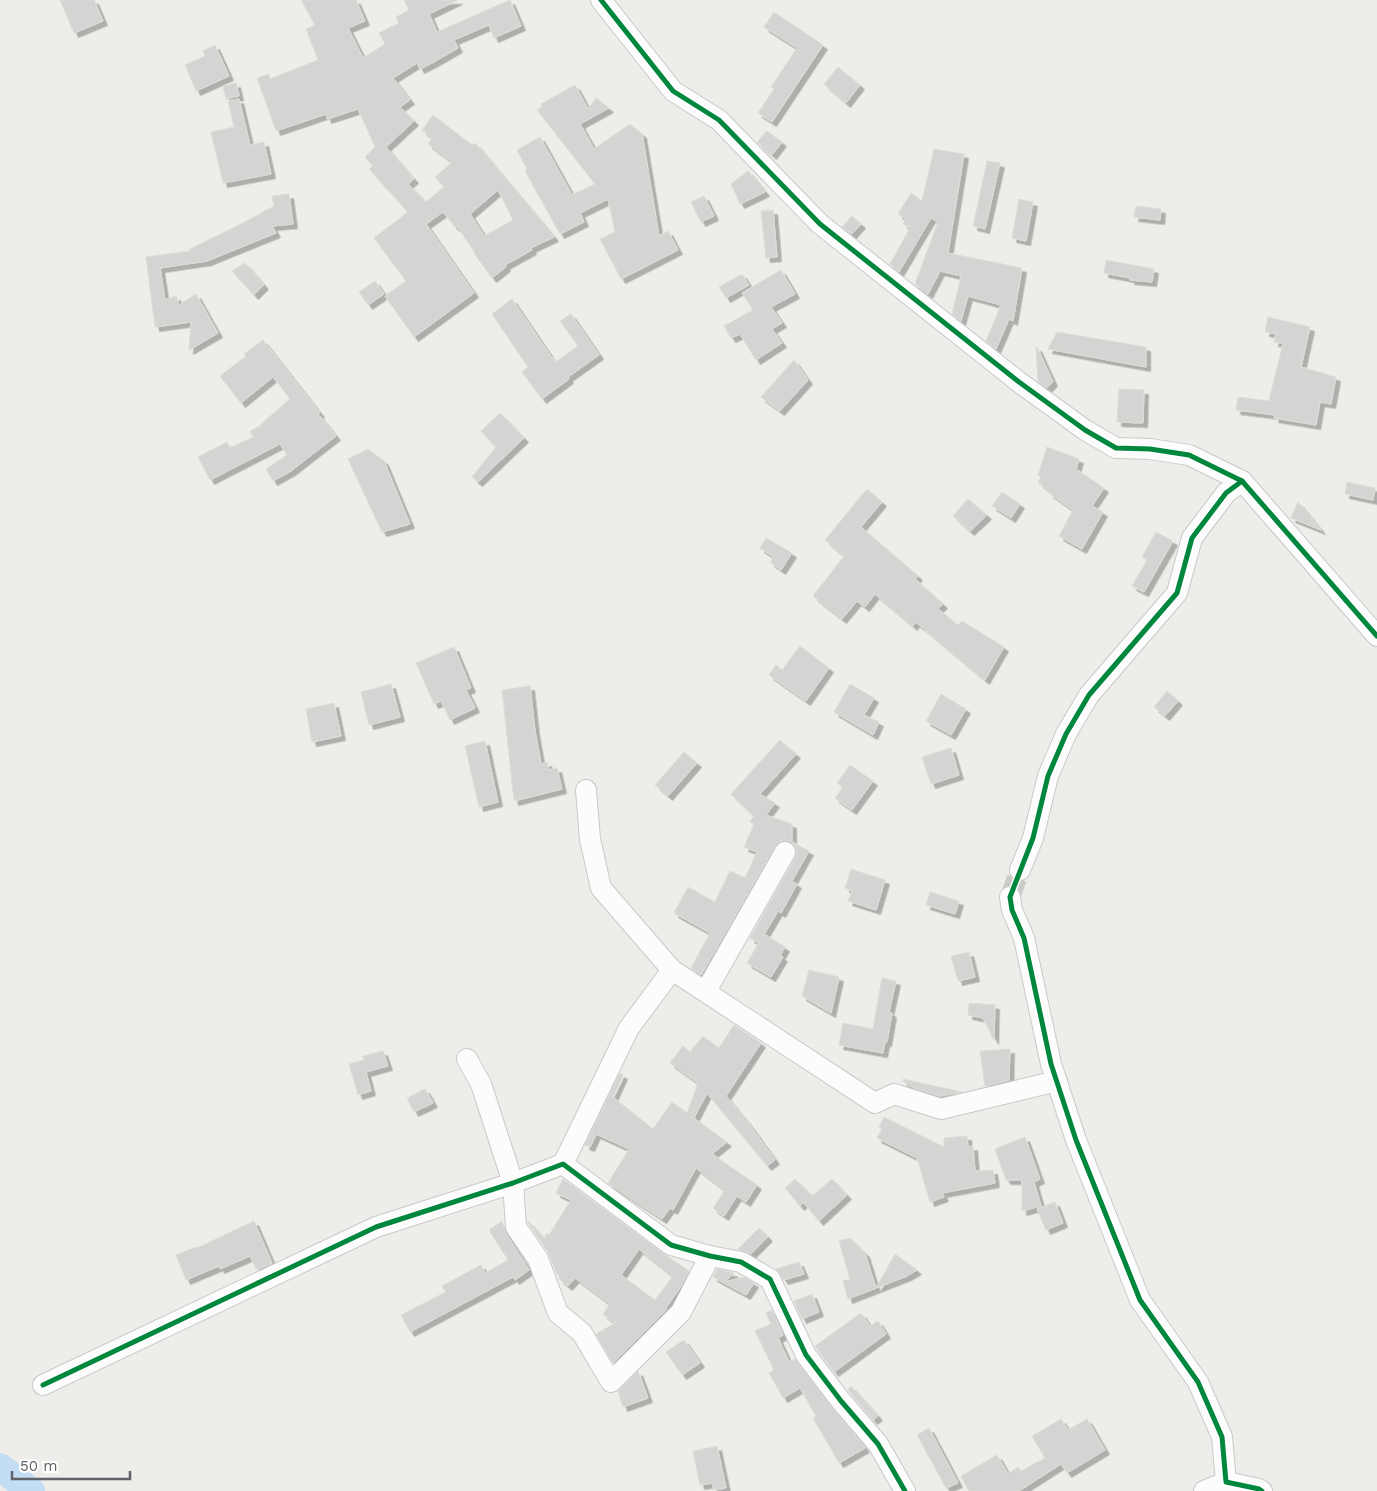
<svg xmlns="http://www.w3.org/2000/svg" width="1377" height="1491" font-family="'Work Sans',sans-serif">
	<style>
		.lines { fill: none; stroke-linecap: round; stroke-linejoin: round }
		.river { stroke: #c3def4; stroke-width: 28 }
		.building { fill: #d5d4d3; stroke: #dedcd9; fill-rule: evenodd; filter: url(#shadow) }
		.minor-tunnel { stroke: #cacac9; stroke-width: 20; stroke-dasharray: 20 10; stroke-linecap: butt }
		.minor-casing { stroke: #c9c9c9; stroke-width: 22 }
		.minor { stroke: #fcfcfc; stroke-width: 20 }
		.cycleway-casing { stroke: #fff; stroke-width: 8 }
		.cycleway { stroke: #00873e; stroke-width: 5 }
	</style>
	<defs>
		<filter id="shadow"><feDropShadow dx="4.5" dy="4.5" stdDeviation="0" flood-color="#0004"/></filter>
	</defs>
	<rect width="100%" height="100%" fill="#eeedea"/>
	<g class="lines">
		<path class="river" d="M0,1467L31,1491"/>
	</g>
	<g class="building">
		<path d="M60,0H94L103,21L74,33Z"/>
		<path d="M301,0H356L365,21L348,28L363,58L385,44L379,33L399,23L396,17L409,10L404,0H458L429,14L437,32L510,0L521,26L494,38L489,25L454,40L458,48L432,63L420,69L417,63L393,78L410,100L400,107L414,121L386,147L414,179L408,184L426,202L444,187L435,177L452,162L428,144L432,138L422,130L433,115L472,145L475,143L554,237L531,248L532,250L505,265L506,267L492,278L474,253H475L457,226L455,227L443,212L426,224L474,293L414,337L385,296L406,281L374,238L408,212L369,169L373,166L365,157L375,147L358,109L327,119L326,114L276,131L257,78L269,74L270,79L318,60L306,29L315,25ZM498,190L513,220L484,236L470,214Z"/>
		<path d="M774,12L823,45L772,122L758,113L774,89L771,87L797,48L764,27Z"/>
		<path d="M215,45L229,76L196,91L185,65L205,56L203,51Z"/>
		<path d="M838,67L860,85L846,103L824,84Z"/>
		<path d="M236,83L239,96L226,99L223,86Z"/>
		<path d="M575,85L588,109L596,98L609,108L580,124L594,149L630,124L642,134L659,236L668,231L678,250L621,279L600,239L615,232L608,199L580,213L584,222L560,234L525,171L527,169L517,150L540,137L572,195L595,184L537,110L542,107L541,104Z"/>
		<path d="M239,99L250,145L264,142L271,174L223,183L211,132L234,127L228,101Z"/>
		<path d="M767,131L782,142L772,155L757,142Z"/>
		<path d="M934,149L964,154L948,253L1022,268L1013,321L1009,319L996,349L986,341L1001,305L968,296L961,321L952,314L961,276L940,271L928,294L915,284L938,222L931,218L899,272L890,264L910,228L903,224L906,219L898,214L911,193L922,201Z"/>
		<path d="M987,161L1000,163L985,229L973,226Z"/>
		<path d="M748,171L765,192L740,204L731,184Z"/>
		<path d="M289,194L293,224L272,226L276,233L207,261L160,268L165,300L176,296L179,305L196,294L218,333L189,350L191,322L155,327L146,257L190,251V249L243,223L274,206L272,196Z"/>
		<path d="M704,196L714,216L701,222L691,202Z"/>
		<path d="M1019,199L1033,202L1026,241L1012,238Z"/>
		<path d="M1136,206L1161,209L1160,220L1134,217Z"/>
		<path d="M773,210L777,257L766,258L761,211Z"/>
		<path d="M852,216L861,224L852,234L842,227Z"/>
		<path d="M1106,260L1154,269L1152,282L1130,280V278L1104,273Z"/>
		<path d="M245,263L264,285L254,295L232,271Z"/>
		<path d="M781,270L795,294L771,307L782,323L772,329L782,343L756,360L740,334L731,338L724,326L753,310L742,293Z"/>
		<path d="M742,274L749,285L726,298L719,287Z"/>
		<path d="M375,281L384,294L368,305L359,292Z"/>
		<path d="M512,299L552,358L553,357L556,362L578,346L560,321L571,314L599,355L568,377L569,379L542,399L522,372L528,367L492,314Z"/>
		<path d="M1268,317L1310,327L1301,367L1336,377L1331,404L1320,402L1316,425L1274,418L1275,415L1236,410L1238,397L1269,401L1283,343L1274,342L1276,334L1265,332Z"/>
		<path d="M1057,332L1146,347V367L1048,349Z"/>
		<path d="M263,340L320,413L318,414L336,436L291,471L273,481L266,469L287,455L280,444L210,480L198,457L227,442L230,448L253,437L250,431L261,426L260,425L290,399L273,377L241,403L220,376L246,356L244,354Z"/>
		<path d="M1036,347H1037L1053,382L1047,388L1038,381Z"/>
		<path d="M794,360L808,380L780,411L761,397Z"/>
		<path d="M1119,389L1144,390L1143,423L1117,422Z"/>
		<path d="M500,413L524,438L478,482L472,477L496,447L481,431Z"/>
		<path d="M1047,447L1079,459L1076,469L1104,488L1092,506L1103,512L1082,549L1059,536L1073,510L1049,493L1050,492L1038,482L1041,478L1038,475Z"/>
		<path d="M368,449L384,461L410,524L382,532L348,459Z"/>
		<path d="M1347,482L1375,488L1373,500L1345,494Z"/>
		<path d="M867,489L882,502L861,527L918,576L915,579L943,604L938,609L958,625L962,621L1004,647L985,680L922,627L915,622L913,626L875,594L865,607L857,601L842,619L813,596L844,556L825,540Z"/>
		<path d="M1002,492L1020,504L1011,518L992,506Z"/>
		<path d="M968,499L987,515L970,531L953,516Z"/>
		<path d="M1298,502L1321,530L1291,518Z"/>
		<path d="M1156,532L1173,541L1144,592L1132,586L1147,560L1142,557Z"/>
		<path d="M766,538L792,553L781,570L770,562L774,557L760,548Z"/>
		<path d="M800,646L829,668L806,701L769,675L776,665L782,670Z"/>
		<path d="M454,647L471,688L466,690L475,708L450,720L441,701L434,704L416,663Z"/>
		<path d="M391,684L400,717L369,725L361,692Z"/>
		<path d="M850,684L874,698L864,715L879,722L873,735L834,712Z"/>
		<path d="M530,686L535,731L541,764L547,762L549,770L557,768L562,789L514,801L502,690Z"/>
		<path d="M1167,691L1178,701L1165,716L1154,707Z"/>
		<path d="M941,694L966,709L951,735L926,721Z"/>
		<path d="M334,703L341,736L312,742L306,709Z"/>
		<path d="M780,740L796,754L760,794L775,803L766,815L792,824V842L809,851L792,881L797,884L781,913L778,911L759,943L750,938L795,858L797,852L795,846L790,841L784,840L779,842L775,846L701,975L691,968L710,933L674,913L688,887L715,902L730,871L745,878L757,852L744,847L754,824L750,822L754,816L731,794Z"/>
		<path d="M485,741L498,802L479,807L465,746Z"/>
		<path d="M951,748L959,775L931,784L922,757Z"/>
		<path d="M684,752L697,763L668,796L655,785Z"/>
		<path d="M850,765L873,781L852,810L835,798L843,787L837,783Z"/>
		<path d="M851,869L885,880L876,910L848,901L852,891L845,888Z"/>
		<path d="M930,892L959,901L955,914L926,905Z"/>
		<path d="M764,934L785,947L780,956L783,957L771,977L747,963Z"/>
		<path d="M969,952L975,977L958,981L951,956Z"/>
		<path d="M809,970L839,977L831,1013L802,996Z"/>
		<path d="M882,978L896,981L889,1012L892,1013L887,1042H885L883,1053L839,1045L843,1023L873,1029Z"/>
		<path d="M969,1003L995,1005L994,1040L983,1018L968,1015Z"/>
		<path d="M734,1025L761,1043L726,1096L749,1124L775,1160L767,1166L707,1093L694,1118L691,1116L727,1142L712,1154L757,1185L746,1202L737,1196L724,1216L713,1208L725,1190L696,1168L673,1210L670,1208L662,1219L608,1183L629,1149L596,1134L590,1147L585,1145L620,1073L623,1075L613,1097L653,1129L672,1102L687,1113L698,1083L670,1063L683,1046L690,1052L703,1036L719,1048Z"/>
		<path d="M1010,1049L1009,1080L985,1086L980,1051Z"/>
		<path d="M383,1051L388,1066L366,1072L371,1091L358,1095L349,1064L364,1060L363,1056Z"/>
		<path d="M903,1079L962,1092L940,1096L914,1088L903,1081Z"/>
		<path d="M425,1089L433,1103L414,1112L407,1098Z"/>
		<path d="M884,1117L944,1147V1138L967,1136L968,1147L973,1146L975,1171L993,1170L995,1183L942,1193L944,1197L930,1202L917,1158L877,1138L882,1129L879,1127Z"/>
		<path d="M1025,1137L1040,1179L1034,1182L1041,1206L1022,1211V1180H1006L995,1149Z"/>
		<path d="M563,1179L664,1254L689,1271L681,1286L666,1308L667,1309L613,1363L596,1334L615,1323L603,1314L610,1304L575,1278L568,1286L559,1279L560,1277L556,1272L548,1252L528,1223V1221L544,1239L547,1233L549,1235L571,1200L556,1193ZM639,1249L673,1276L655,1300L621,1275Z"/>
		<path d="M795,1179L811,1195L800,1206L785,1188Z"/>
		<path d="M832,1179L847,1195L819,1221L804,1203Z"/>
		<path d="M1055,1202L1063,1223L1046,1230L1037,1209Z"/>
		<path d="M254,1221L272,1263L257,1270L250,1256L220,1269L219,1266L186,1280L176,1255L196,1247L197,1248Z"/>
		<path d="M502,1221L506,1234L529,1270L515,1280L513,1277L410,1332L401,1315L446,1292L442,1286L481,1265L485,1273L508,1260L489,1230Z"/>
		<path d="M759,1228L768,1237L751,1254L738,1249Z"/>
		<path d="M850,1238L865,1253L876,1288L895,1254L917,1270L907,1276L848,1299L843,1281L850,1279L839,1241Z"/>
		<path d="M799,1262L804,1274L784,1280L776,1269Z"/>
		<path d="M717,1269L734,1273L725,1282L744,1277L754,1283L746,1295L713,1277Z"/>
		<path d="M812,1294L819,1312L802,1319L794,1301Z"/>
		<path d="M772,1310L783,1335L778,1338L789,1362L795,1359L832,1408L865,1448L839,1463L813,1418L816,1416L800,1388L783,1398L769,1373L774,1370L755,1331L771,1324L766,1313Z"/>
		<path d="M861,1313L870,1326L878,1321L886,1334L834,1372L815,1346Z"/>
		<path d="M684,1340L700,1363L682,1375L666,1352Z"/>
		<path d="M638,1371L648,1398L623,1407L618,1391Z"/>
		<path d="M851,1386L878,1416L873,1420L848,1390Z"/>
		<path d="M1061,1419L1068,1430L1087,1419L1105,1450L1067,1473L1061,1464L1019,1491H969L961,1476L997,1455L1008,1474L1018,1467L1021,1471L1045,1458L1032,1436Z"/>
		<path d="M929,1428L958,1483L946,1488L917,1435Z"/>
		<path d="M717,1446L726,1488L714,1490L712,1483L700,1485L693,1451Z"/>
	</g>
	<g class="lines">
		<path class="minor-tunnel" d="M1010,897L1020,870"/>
		<g class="minor-casing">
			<g id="minor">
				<path d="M601,0L673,91L719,120L820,224L1019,382L1085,430L1116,448L1150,449L1189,455L1242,481L1377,636"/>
				<path d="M586,790L590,839L601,888L672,970L875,1103L894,1094L941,1109L1057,1081"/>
				<path d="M1020,870L1033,838L1048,776L1066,734L1089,695L1177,593L1192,538L1226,493L1242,481"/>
				<path d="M1010,897L1012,910L1024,938L1051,1064L1076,1140L1140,1300L1198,1382L1222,1437L1226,1482L1259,1489L1262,1491"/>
				<path d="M706,991L785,852"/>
				<path d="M467,1059L481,1084L513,1183L516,1227L538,1259L558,1313L582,1333L611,1382L681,1312L710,1256"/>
				<path d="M563,1164L629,1028L672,970"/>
				<path d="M43,1385L376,1227L513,1183L563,1164L671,1245L710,1256L741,1262L770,1279L806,1355L841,1401L878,1444L905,1491"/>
				<path d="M1204,1491L1226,1482"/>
			</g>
		</g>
		<use href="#minor" class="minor"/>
		<g class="cycleway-casing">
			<g id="cycleway">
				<path d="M601,0L673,91L719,120L820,224L1019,382L1085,430L1116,448L1150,449L1189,455L1242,481L1377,636"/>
				<path d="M1242,481L1226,493L1192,538L1177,593L1089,695L1066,734L1048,776L1033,838L1010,897L1012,910L1024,938L1051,1064L1076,1140L1140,1300L1198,1382L1222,1437L1226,1482L1259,1489L1262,1491"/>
				<path d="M43,1385L376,1227L513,1183L563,1164L671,1245L710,1256L741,1262L770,1279L806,1355L841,1401L878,1444L905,1491"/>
			</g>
		</g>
		<use href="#cycleway" class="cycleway"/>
	</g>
	<path d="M12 1471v8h118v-8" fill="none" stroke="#5f6267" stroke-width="2.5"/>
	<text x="20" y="1471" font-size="15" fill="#5f6267" stroke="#ffffff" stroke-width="4" paint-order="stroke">50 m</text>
</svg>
